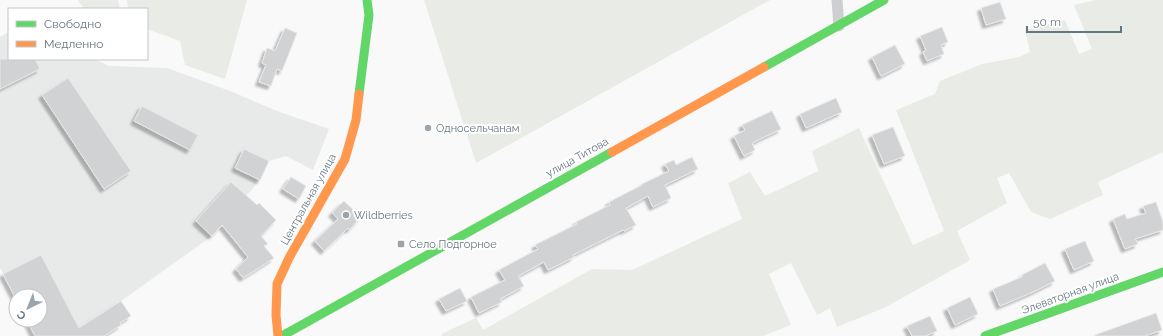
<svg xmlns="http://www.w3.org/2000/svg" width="1163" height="336" font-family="Raleway,sans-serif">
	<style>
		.built { fill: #e8e9e9 }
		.green { fill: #e8ebe6 }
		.building { fill: #d0d2d3; stroke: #e8e8e8; filter: url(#shadow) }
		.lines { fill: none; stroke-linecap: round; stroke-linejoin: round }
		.street { stroke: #cecfd0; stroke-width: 11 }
		.fast { stroke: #63d668; stroke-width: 9 }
		.slow { stroke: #ff974d; stroke-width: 9 }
		.poi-dot { fill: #99a4ac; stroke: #fff; stroke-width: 1.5 }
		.labels { text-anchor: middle; stroke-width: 4; stroke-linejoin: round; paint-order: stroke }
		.poi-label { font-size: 11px; fill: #657683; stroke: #fff; text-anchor: start }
		.street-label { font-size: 11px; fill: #657683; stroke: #fff }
	</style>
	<defs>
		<filter id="shadow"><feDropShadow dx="-3.5" dy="3.5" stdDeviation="1" flood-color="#0004"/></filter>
	</defs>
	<rect width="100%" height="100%" fill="#f9f9f9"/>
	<path class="built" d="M9,32V59H94L109,66L167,68L230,91L277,111L329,129L313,170L286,156L269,161L260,180L212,236L121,301L90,321L80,329L35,336L27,320H40V296H16V299L0,268V37Z"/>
	<g class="green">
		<path d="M78,0H118L120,9H84Z"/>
		<path d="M127,0H247L225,79L185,65L180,41L147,29V9H128Z"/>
		<path d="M424,0H770L476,163Z"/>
		<path d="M1095,0H1163V152L1098,182L1103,195L1050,219L1031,212L1009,173L997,178L1007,203L957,231L970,260L886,307L837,327L830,308L817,315L791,263L769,274L791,325L763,336H441L443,333L476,318L483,330L592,269L632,270L742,219L728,183L750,172L765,196L818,171L812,151L859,128L913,245L944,231L896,110L935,94L940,81L982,64L1019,57L1030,52L1025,30L1065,20L1079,54L1092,49L1074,5Z"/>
	</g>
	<g class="building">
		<path d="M1000,2L1006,19L986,25L981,8Z"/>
		<path d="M942,27L948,42L941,45L944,54L927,61L923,52L926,50L920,36Z"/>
		<path d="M285,28L297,33L282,71L277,69L271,86L259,82L266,65L262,63L267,48L275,51Z"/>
		<path d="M895,45L905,64L881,76L872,57Z"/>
		<path d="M0,59H35L40,69L0,89Z"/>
		<path d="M68,78L131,171L104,189L42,95Z"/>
		<path d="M836,98L842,112L806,128L800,114Z"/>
		<path d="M142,106L198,135L190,150L134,121Z"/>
		<path d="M772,111L781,129L752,143L755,150L744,156L734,136L745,130L742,125Z"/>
		<path d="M893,127L905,156L884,164L872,135Z"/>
		<path d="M244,149L269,161L260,180L235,168Z"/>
		<path d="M692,157L698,169L665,185L671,198L653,207L648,196L626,208L636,225L624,231L623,230L573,255L574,257L548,270L544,262L518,276L524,286L500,299L502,302L479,313L471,297L505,280L499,270L538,249L535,245L577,224L576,222L610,205L609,202L642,185V184L669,171L665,164L674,160L676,165Z"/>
		<path d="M291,177L306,186L299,199L283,189Z"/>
		<path d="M231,182L257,205L259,203L276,220L261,236L268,244L264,246L274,258L243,278L236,269L248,257L222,225L212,236L196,221Z"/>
		<path d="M344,201L361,217L349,230L348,228L324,251L315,241L338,219L332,213Z"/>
		<path d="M1156,202L1163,222V230L1135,239L1138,244L1125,249L1113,219L1125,214L1127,219L1146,213L1143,206Z"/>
		<path d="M1085,241L1094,261L1074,270L1065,249Z"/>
		<path d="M41,255L79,328L121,301L131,316L120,323L121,325L104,336H35L27,320H40V296H16V299L3,274Z"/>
		<path d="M1045,263L1055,281L1033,292L1000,306L993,289L1022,277V275Z"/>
		<path d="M460,288L467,301L446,311L439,299Z"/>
		<path d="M970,297L978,314L955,325L947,308Z"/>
		<path d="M1156,313L1162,330L1145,336H1095V335Z"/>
		<path d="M930,316L937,331L926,336H912L907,326Z"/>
	</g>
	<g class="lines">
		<path class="street" d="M837,0L839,26"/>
		<g class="fast">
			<path d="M764,67L884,0"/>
			<path d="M359,94L369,15L367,0"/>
			<path d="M282,336L612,152"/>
			<path d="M985,336L1163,272"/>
		</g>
		<g class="slow">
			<path d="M612,152L764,67"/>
			<path d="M278,336L276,315L277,284L289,258L345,159L356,120L359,94"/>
		</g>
	</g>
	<g class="poi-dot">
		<circle cx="428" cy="128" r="4"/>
		<circle cx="346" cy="215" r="4"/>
		<rect x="397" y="240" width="8" height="8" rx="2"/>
	</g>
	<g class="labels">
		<g class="poi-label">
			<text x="436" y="132">Односельчанам</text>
			<text x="354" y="219">Wildberries</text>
			<text x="409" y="248">Село Подгорное</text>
		</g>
		<g class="street-label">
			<text transform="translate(577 157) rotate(-29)" y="4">улица Титова</text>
			<text transform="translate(308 199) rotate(-61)" y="4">Центральная улица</text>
			<text transform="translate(1070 293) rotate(-20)" y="4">Элеваторная улица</text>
		</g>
	</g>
	<rect x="8" y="8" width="140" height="52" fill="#ffffff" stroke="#c1c8cd"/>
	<rect x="16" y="21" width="20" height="6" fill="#63d668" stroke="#c1c8cd"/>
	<text x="44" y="28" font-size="12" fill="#657683">Свободно</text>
	<rect x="16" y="41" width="20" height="6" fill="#ff974d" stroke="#c1c8cd"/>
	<text x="44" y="48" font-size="12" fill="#657683">Медленно</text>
	<g transform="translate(28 308) rotate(223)"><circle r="19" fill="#ffffff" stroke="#c1c8cd"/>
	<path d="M0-3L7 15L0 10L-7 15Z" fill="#99a4ac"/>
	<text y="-6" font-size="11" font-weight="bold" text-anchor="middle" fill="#657683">С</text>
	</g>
	<path d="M1027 26v6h94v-6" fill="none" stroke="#657683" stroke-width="2"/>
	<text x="1033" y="26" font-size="12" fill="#657683" stroke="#ffffff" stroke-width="3" paint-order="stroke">50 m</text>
</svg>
